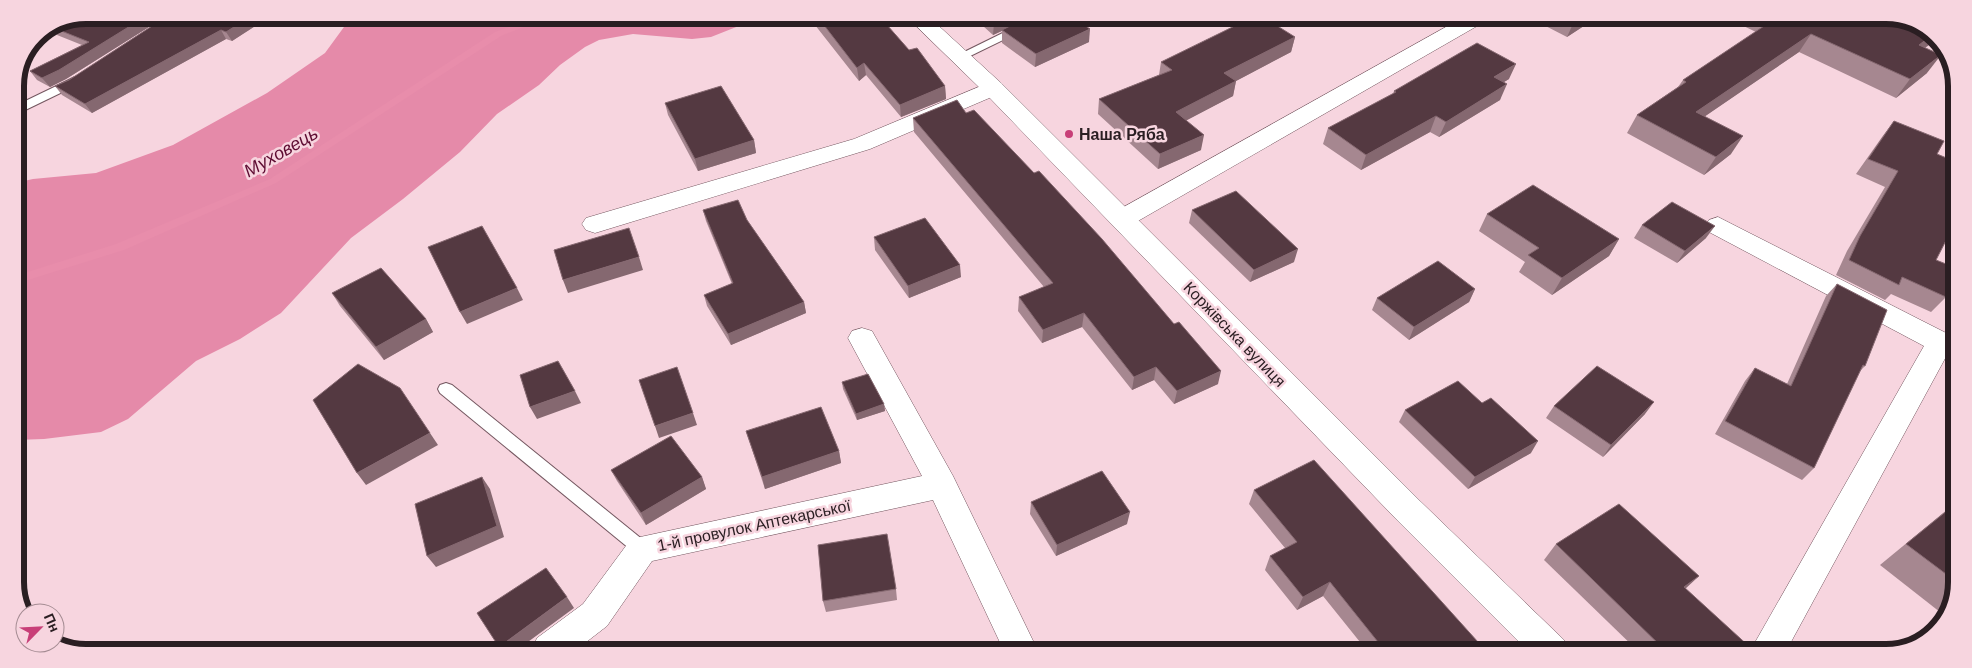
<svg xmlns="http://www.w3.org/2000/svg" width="1972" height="668" font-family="Helvetica,sans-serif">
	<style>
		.forest { fill: #e58aa9 }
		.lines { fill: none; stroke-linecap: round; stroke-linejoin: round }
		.stream { fill: #e88dab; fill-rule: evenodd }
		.service-casing { stroke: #745760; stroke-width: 2 }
		.minor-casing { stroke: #745760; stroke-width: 1 }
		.tertiary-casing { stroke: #745760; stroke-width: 1 }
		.service { fill: #fff; fill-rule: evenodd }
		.minor { fill: #fff; fill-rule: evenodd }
		.tertiary { fill: #fff; fill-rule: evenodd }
		.wall { fill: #a68790 }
		.shaded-wall { fill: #856870 }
		.building { fill: #543941; stroke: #856870 }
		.poi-dot { fill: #c83f78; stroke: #f7d5df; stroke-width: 2 }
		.labels { text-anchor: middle; stroke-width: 5; stroke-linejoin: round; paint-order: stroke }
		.poi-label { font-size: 16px; font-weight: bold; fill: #2a1e22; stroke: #f7d5df; text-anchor: start }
		.street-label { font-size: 16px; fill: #2a1e22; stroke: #f7d5df }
		.water-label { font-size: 18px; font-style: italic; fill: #5e0c32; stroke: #f7d5df }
		.rim { fill: none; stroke: #2a1e22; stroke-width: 6 }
	</style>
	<rect width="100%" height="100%" fill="#f7d5df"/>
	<path class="forest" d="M352,16H764L711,37L692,39L633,34L599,40L585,47L560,65L539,85L497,114L460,152L403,199L351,238L281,313L240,339L196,361L128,419L101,432L44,439L15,440V183L33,179L96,173L173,145L267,93L325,53Z"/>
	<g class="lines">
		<path class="stream" d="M539,16H550L501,36L276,183L124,250L15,284V276L116,244L270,179L495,32Z"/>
		<g class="service-casing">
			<g id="service">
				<path d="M1035,17H1050L964,59H956L954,57Z"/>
				<path d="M75,77L81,81L79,84L15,115V106Z"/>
				<path d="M446,383L452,385L648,544L651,549L648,554L642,557L636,554L440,393L438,389L440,385Z"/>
			</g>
		</g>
		<g class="minor-casing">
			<g id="minor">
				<path d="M1462,18H1487L1484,22L1131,225L1122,228L1113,225L1110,219L1113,213Z"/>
				<path d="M993,81L1001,83L1004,88L1001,93L870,149L595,233L586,230L582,224L586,218L854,139Z"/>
				<path d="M1718,217L1950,335L1954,342L1785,653H1749L1924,346L1709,232L1705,226L1709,220Z"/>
				<path d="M862,328L872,331L953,476L1038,651H1004L933,500L652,561L607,626L576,650H532L537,638L583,604L631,539L922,476L848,338L852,331Z"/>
			</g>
		</g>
		<g class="tertiary-casing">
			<path id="tertiary" d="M907,17H929L1001,83L1420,501L1564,640L1569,652H1529L1398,521L985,93Z"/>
		</g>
		<use href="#service" class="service"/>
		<use href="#minor" class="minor"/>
		<use href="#tertiary" class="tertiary"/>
	</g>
	<g class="wall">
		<path d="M86,15H168L66,79L50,87L37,80L30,71L82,45L57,35L52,29Z"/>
		<path d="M169,15H272L232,41L226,39L92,113L62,95L55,86L69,80Z"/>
		<path d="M814,16L880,17L909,50L945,86L946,99L901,117L866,75L859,81L815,25Z"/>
		<path d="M973,17H1072L1089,42L1035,67L1002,43V31L993,35Z"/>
		<path d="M1530,18H1596L1567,37Z"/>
		<path d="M1727,18L1909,19L1925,48L1927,73L1896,98L1799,52L1705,116L1731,154L1704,175L1627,133L1637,115L1678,87L1683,80L1756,32Z"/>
		<path d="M1295,37L1291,52L1236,81L1233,96L1186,120L1201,150L1158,169L1098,114L1099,99L1159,75L1161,62Z"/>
		<path d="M1509,79L1504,82L1500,100L1439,137L1430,132L1361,170L1323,144L1328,128L1393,94L1394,91Z"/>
		<path d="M665,103L754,140L756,153L698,171L668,115Z"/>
		<path d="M966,113L1218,384L1174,404L1154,380L1132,390L1082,327L1042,343L1018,311L1019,297L1044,287L914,132L913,118Z"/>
		<path d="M1894,121L1937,154L1936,260L1946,297L1931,312L1891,294L1885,300L1836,275L1847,251L1885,187L1856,174L1882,137Z"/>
		<path d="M703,210L747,220L804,302L806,313L731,345L707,306L704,295L732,284L706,221Z"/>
		<path d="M1192,210L1294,262L1250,282L1189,223Z"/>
		<path d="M1487,214L1619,239L1609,256L1552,295L1519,272L1525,262L1479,231Z"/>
		<path d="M1642,225L1706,238L1677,263L1634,238Z"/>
		<path d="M874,237L961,277L909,298L875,250Z"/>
		<path d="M1837,284L1865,366L1859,372L1814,468L1802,480L1715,434L1745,381L1755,368L1787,384L1826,296Z"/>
		<path d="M1475,289L1469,302L1409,340L1372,310L1377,298Z"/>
		<path d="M332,293L426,319L433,332L384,360L340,306Z"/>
		<path d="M842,382L884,404L885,411L857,420L843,389Z"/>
		<path d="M1554,406L1645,414L1603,457L1546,418Z"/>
		<path d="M1405,410L1531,453L1468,489L1399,422Z"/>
		<path d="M746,431L839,451L841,463L765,489Z"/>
		<path d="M611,470L702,477L706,489L646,525L617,481Z"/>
		<path d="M1254,490L1487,652H1368L1323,596L1297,610L1265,570L1270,556L1285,548L1249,504Z"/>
		<path d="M1031,502L1127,524L1056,556L1030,514Z"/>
		<path d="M1954,504L1953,605L1945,616L1880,565Z"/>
		<path d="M1556,544L1686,589L1749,653L1639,652L1544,560Z"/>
		<path d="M896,589L897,600L826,612L823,601Z"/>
	</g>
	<g class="shaded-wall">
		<path d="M148,15H168L66,79L50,87L42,78Z"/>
		<path d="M253,15H272L232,41L226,32Z"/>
		<path d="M1006,17H1031L993,35L994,23Z"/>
		<path d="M1584,18H1596L1567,37L1572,26Z"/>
		<path d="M1090,29L1089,42L1035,67L1036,54Z"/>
		<path d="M221,30L226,39L92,113L85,104Z"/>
		<path d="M1811,34L1799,52L1685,130L1696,112Z"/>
		<path d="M1932,35L1937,39L1905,63L1919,45Z"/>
		<path d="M1295,37L1291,52L1236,81L1233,96L1174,127L1176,112L1224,73Z"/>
		<path d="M1941,55L1927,73L1896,98L1910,79Z"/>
		<path d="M864,63L866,75L859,81L857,68Z"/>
		<path d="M1516,64L1509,79L1487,92L1494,77Z"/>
		<path d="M1507,84L1500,100L1439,137L1446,122Z"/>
		<path d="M945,86L946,99L901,117L900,105Z"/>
		<path d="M1436,116L1430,132L1361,170L1366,155Z"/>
		<path d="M1204,135L1201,150L1158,169L1160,154Z"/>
		<path d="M1743,136L1731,154L1704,175L1716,157Z"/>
		<path d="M754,140L756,153L698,171L695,159Z"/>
		<path d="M1715,226L1706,238L1677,263L1685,251Z"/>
		<path d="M1619,239L1609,256L1552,295L1562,278Z"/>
		<path d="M1298,249L1294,262L1250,282L1254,270Z"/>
		<path d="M639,257L643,270L568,293L563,280Z"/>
		<path d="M960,265L961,277L909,298L908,286Z"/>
		<path d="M517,288L523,300L467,324L460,312Z"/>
		<path d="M1475,289L1469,302L1409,340L1414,327Z"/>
		<path d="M804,302L806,313L731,345L728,334Z"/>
		<path d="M1084,313L1082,327L1042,343L1043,330Z"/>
		<path d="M426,319L433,332L384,360L376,347Z"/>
		<path d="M1156,367L1154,380L1132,390L1134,377Z"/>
		<path d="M1221,371L1218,384L1174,404L1177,391Z"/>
		<path d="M575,391L581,403L537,419L530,407Z"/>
		<path d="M1654,402L1645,414L1603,457L1611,445Z"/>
		<path d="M884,404L885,411L857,420L856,414Z"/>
		<path d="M693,413L697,425L659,438L655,426Z"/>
		<path d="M430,433L438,445L366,485L357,473Z"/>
		<path d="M1538,441L1531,453L1468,489L1475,477Z"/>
		<path d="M839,451L841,463L765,489L762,477Z"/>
		<path d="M482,477L490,489L504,537L436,567L427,556Z"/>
		<path d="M702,477L706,489L646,525L641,513Z"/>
		<path d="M1130,512L1127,524L1056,556L1057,545Z"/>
		<path d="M1699,576L1683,591L1684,587Z"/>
		<path d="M1330,582L1323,596L1297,610L1303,597Z"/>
		<path d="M567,597L574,608L517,650H502L499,647Z"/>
	</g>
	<g class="building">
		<path d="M86,15H148L59,70L42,78L30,71L89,42L54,28Z"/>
		<path d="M169,15H253L226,32L221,30L85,104L55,86L69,80Z"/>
		<path d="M817,16L880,17L909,50L917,48L945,86L900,105L864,63L857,68Z"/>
		<path d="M987,17H1006L994,23Z"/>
		<path d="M1028,17H1072L1090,29L1036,54L1002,30Z"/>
		<path d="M1253,17H1263L1295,37L1224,73L1236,81L1176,112L1204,135L1160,154L1099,99L1172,70L1161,62Z"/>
		<path d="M1556,18H1584L1572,26Z"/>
		<path d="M1776,18L1909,19L1932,35L1919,45L1941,55L1910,79L1811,34L1696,112L1743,136L1716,157L1637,115L1686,82L1683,80Z"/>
		<path d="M1477,43L1516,64L1494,77L1507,84L1446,122L1436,116L1366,155L1328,128L1396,92L1394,91Z"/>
		<path d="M721,86L754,140L695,159L665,103Z"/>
		<path d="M957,100L966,113L974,110L1034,173L1039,171L1102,239L1174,324L1179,322L1221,371L1177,391L1156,367L1134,377L1084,313L1043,330L1019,297L1053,283L913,118Z"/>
		<path d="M1894,121L1944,141L1937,154L1956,162V221L1936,260L1956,268V278L1946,297L1902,277L1899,285L1849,260L1860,236L1898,171L1868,159Z"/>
		<path d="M1533,185L1619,239L1562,278L1528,255L1539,248L1487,214Z"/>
		<path d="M1236,191L1298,249L1254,270L1192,210Z"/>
		<path d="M738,200L747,220L804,302L728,334L704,295L733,283L703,210Z"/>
		<path d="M1672,202L1715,226L1685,251L1642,225Z"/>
		<path d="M925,218L960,265L908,286L874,237Z"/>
		<path d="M482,226L517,288L460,312L428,247Z"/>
		<path d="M629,228L639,257L563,280L554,250Z"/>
		<path d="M1438,261L1475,289L1414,327L1377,298Z"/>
		<path d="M381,268L426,319L376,347L332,293Z"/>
		<path d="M1837,284L1887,310L1865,366L1863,365L1814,468L1725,421L1755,368L1791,386Z"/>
		<path d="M558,361L575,391L530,407L520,375Z"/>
		<path d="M358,364L400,388L430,433L357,473L313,400Z"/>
		<path d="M1597,366L1654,402L1611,445L1554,406Z"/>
		<path d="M677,367L693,413L655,426L639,380Z"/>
		<path d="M868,374L884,404L856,414L842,382Z"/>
		<path d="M1458,381L1482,403L1491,398L1538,441L1475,477L1405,410Z"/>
		<path d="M821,407L839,451L762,477L746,431Z"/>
		<path d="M671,436L702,477L641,513L611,470Z"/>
		<path d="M1314,460L1487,652H1386L1330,582L1303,597L1270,556L1297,542L1254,490Z"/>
		<path d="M1102,471L1130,512L1057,545L1031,502Z"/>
		<path d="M482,477L497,526L427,556L415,504Z"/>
		<path d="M1619,504L1699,576L1684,587L1753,650L1749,653H1668L1556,544Z"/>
		<path d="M1954,505V580L1906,544Z"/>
		<path d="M887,534L896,589L823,601L818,545Z"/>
		<path d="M546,568L567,597L499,647L477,613Z"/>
	</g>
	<circle class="poi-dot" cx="1069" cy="134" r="5"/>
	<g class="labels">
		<g class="poi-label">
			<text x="1079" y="140">Наша Ряба</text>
		</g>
		<g class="street-label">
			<text transform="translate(1235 334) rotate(46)" y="6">Коржівська вулиця</text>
			<text transform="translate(754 525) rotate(-12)" y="6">1-й провулок Аптекарської</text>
		</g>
		<g class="water-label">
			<text transform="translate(281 152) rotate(-30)" y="6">Муховець</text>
		</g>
	</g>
	<path d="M0 0H1972V668H0ZM86 24H1886A62 62 0 0 1 1948 86V582A62 62 0 0 1 1886 644H86A62 62 0 0 1 24 582V86A62 62 0 0 1 86 24Z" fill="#f7d5df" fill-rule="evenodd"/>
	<path class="rim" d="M86 24H1886A62 62 0 0 1 1948 86V582A62 62 0 0 1 1886 644H86A62 62 0 0 1 24 582V86A62 62 0 0 1 86 24Z"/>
	<g transform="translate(40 628) rotate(66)"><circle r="24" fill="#f7d5df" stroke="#a58c93"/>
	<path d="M0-4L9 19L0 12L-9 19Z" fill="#c83f78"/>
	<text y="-8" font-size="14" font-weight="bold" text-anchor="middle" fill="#2a1e22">Пн</text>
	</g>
</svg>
